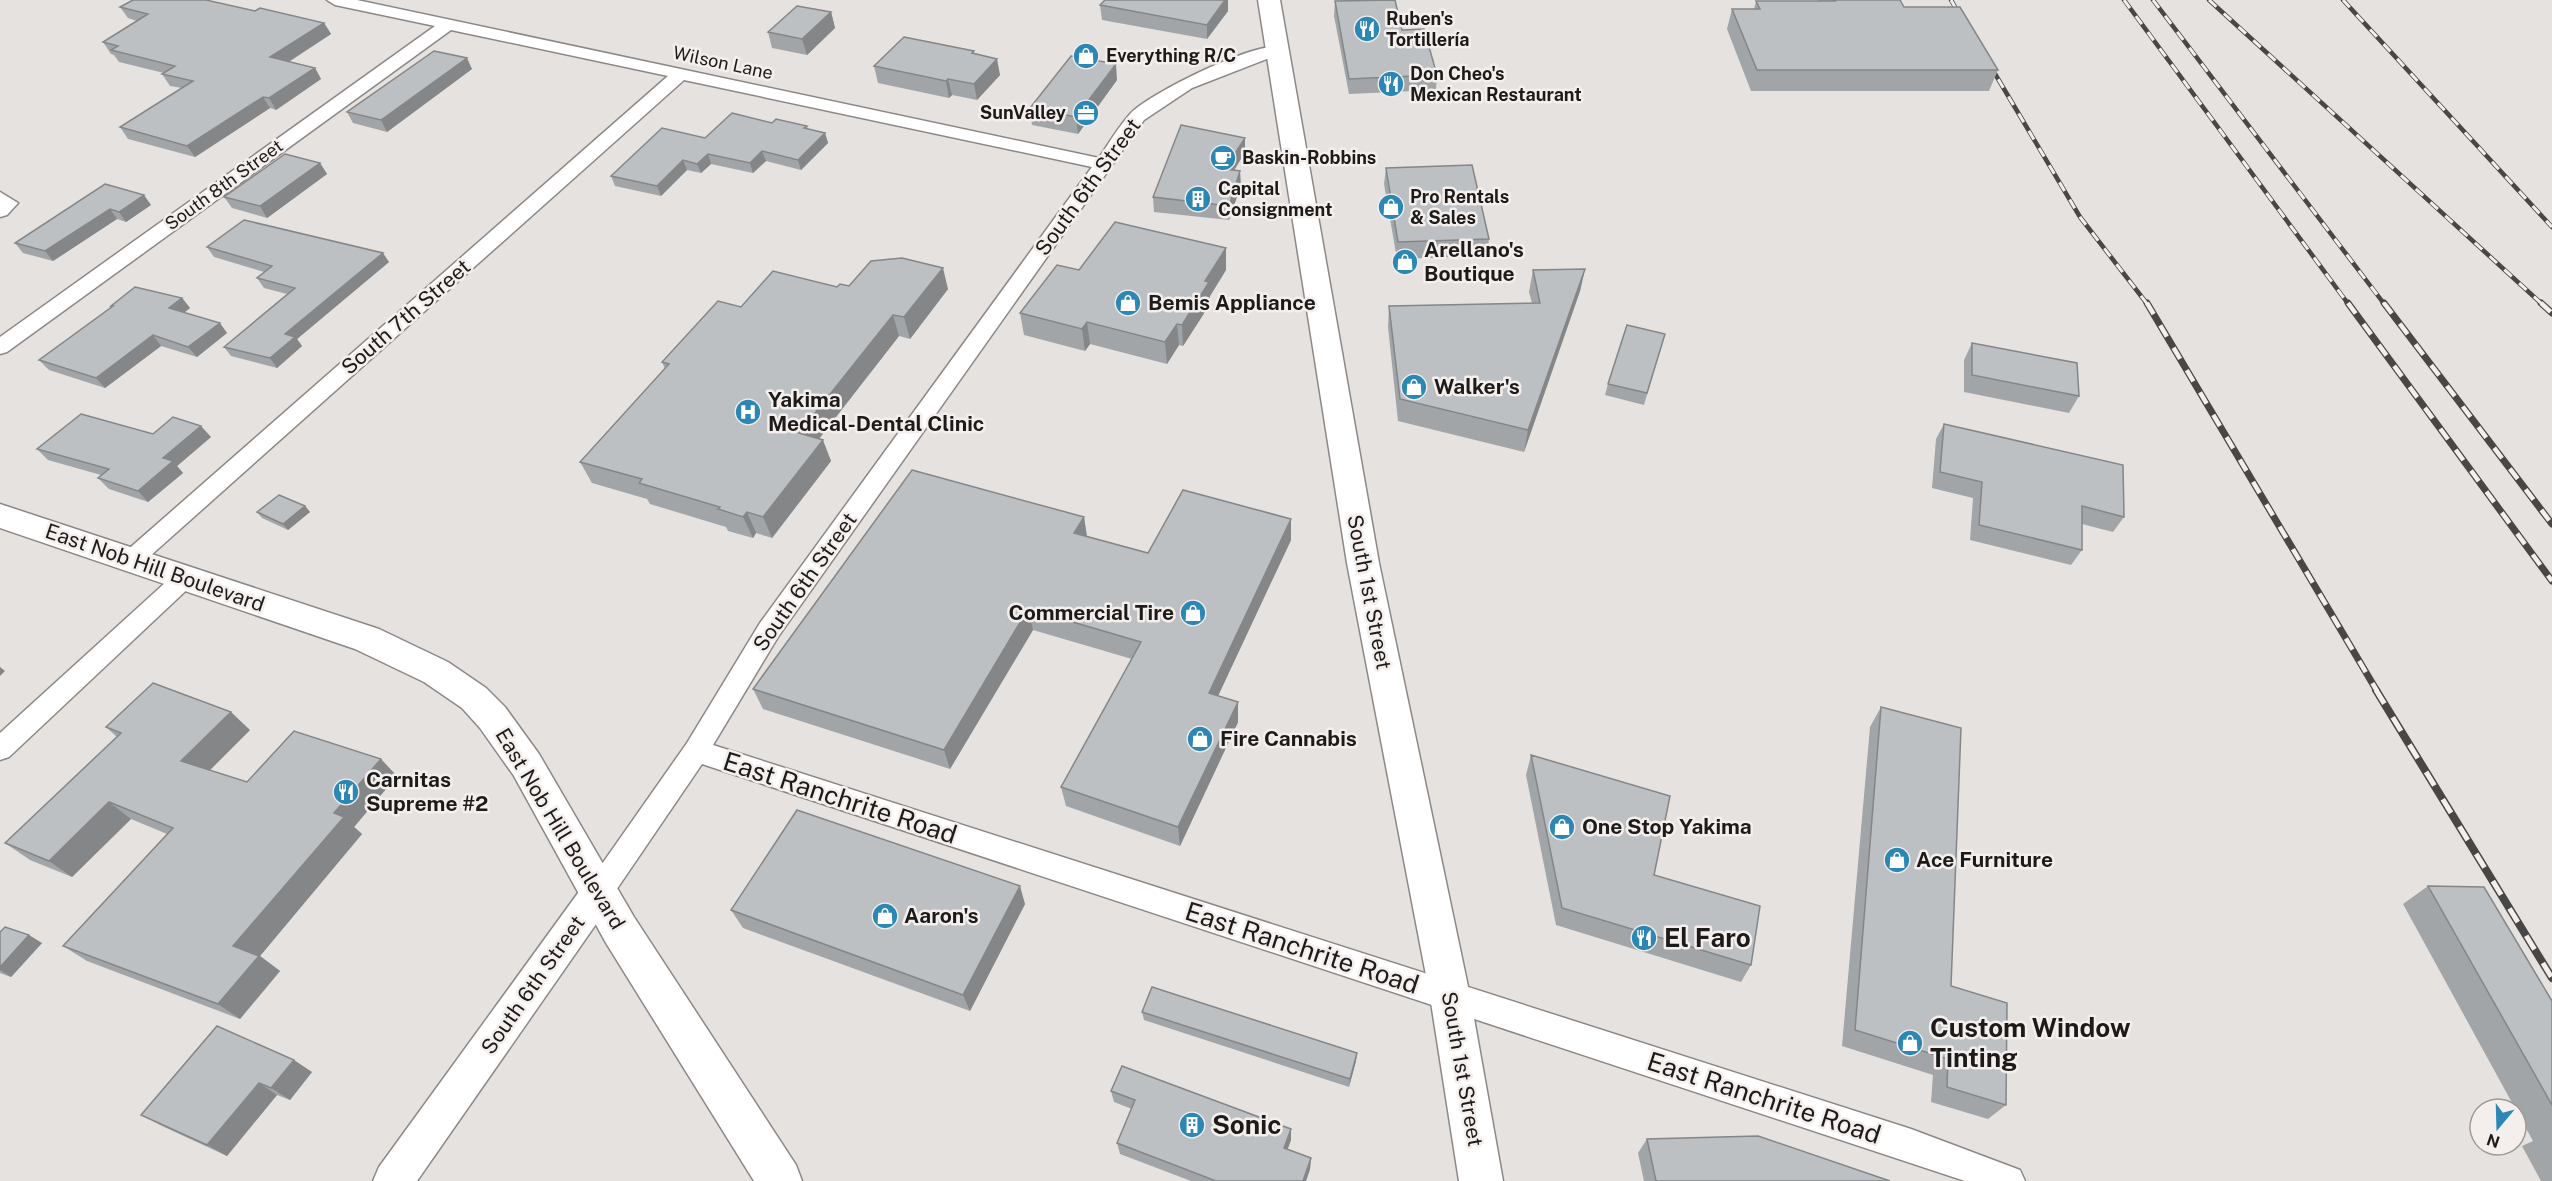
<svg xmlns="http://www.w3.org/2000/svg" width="2552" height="1181" font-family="'Public Sans',sans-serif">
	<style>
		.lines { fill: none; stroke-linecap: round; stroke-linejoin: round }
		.minor-casing { stroke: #8d8886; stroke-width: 3 }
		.tertiary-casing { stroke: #8d8886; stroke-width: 3 }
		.secondary-casing { stroke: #8d8886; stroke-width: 3 }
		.primary-casing { stroke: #8d8886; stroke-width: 3 }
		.minor { fill: #fff; fill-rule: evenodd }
		.tertiary { fill: #fff; fill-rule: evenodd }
		.secondary { fill: #fff; fill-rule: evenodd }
		.primary { fill: #fff; fill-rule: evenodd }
		.rail-far2-casing { stroke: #494746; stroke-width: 4.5 }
		.rail-far1-casing { stroke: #494746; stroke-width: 7 }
		.rail-casing { stroke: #494746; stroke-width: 8 }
		.rail-far2 { stroke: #f4efec; stroke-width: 3; stroke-dasharray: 10; stroke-linecap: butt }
		.rail-far1 { stroke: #f4efec; stroke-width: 4.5; stroke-dasharray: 13; stroke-linecap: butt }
		.rail { stroke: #f4efec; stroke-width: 5; stroke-dasharray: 16; stroke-linecap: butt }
		.wall { fill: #a2a5a8 }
		.shaded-wall { fill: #848688 }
		.building { fill: #bcc0c3; stroke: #848688; stroke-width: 1.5 }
		.labels { text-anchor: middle; stroke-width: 5; stroke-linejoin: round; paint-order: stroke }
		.far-poi-label { font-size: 18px; font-weight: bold; fill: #1c1b1a; stroke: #f4efec; text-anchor: start }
		.far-street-label { font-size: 18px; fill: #1c1b1a; stroke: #f4efec }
		.street-label { font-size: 21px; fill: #1c1b1a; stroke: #f4efec }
		.poi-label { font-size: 21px; font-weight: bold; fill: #1c1b1a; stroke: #f4efec; text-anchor: start }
		.near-street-label { font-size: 26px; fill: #1c1b1a; stroke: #f4efec }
		.near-poi-label { font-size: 26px; font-weight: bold; fill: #1c1b1a; stroke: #f4efec; text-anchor: start }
	</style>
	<rect width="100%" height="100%" fill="#e6e2df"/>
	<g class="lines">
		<g class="minor-casing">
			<g id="minor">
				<path d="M327,0H357L1099,158C1109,143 1119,126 1131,113C1150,93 1257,40 1282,47L1284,50L1282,53L1192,88L1144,120L778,637L713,745L1911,1129L2020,1170L2025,1181H1965L702,764L608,902L598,906L588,902L584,893L588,884L687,743L760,623L1092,167L684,80L140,565L132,568L124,565L120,559L124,553L668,76L451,30L7,352L0,354V337L435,26L335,5Z"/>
				<path d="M0,192L18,203L7,215L0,217Z"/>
				<path d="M185,569L193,572L197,578L193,584L9,757L0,760V733L177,572Z"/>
			</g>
		</g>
		<g class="tertiary-casing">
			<path id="tertiary" d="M598,877L610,882L616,893L610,904L417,1181H373L379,1167L586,882Z"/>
		</g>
		<g class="secondary-casing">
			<path id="secondary" d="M1258,0H1280L1379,563L1470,996L1503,1181H1459L1430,996L1347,563Z"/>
		</g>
		<g class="primary-casing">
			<path id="primary" d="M0,504L379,629L448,662L486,688L505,707L539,754L634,917L796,1165L802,1181H754L606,943L514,776L480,728L462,708L424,682L355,649L0,528Z"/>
		</g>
		<use href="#minor" class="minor"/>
		<use href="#tertiary" class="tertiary"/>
		<use href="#secondary" class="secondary"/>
		<use href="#primary" class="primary"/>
		<g class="rail-far2-casing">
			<g id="rail-far2">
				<path d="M1951,0L1963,21"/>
				<path d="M2124,0L2349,305"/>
				<path d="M2153,0L2385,305"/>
				<path d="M2209,0L2543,305"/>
				<path d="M2343,0L2552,227"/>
				<path d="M1988,62L2080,217L2148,305"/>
			</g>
		</g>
		<g class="rail-far1-casing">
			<g id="rail-far1">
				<path d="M2147,303L2377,691"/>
				<path d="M2348,303L2552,581"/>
				<path d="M2384,303L2552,524"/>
				<path d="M2541,303L2552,313"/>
			</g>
		</g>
		<g class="rail-casing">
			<path id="rail" d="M2376,690L2552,978"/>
		</g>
		<use href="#rail-far2" class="rail-far2"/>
		<use href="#rail-far1" class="rail-far1"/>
		<use href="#rail" class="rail"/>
	</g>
	<g class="wall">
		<path d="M1818,0H1900L1904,7L1998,70L1989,91H1751L1727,29L1732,9H1754L1756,1H1818Z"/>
		<path d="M1335,1L1402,30L1437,75L1436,90L1349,94L1334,16Z"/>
		<path d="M1100,5L1228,11L1207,39L1102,20Z"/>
		<path d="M120,7L255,11L324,23L331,34L289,62L315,68L321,79L276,110L270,108L195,157L128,139L120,127L182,88L170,86L162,74L164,73L119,62L114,55L111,54L103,42L137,21L128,18Z"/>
		<path d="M831,12L835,28L807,55L772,48L768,32Z"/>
		<path d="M974,51V54L1000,75L977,100L952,95L949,98L878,83L874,66Z"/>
		<path d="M472,69L387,132L353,123L347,112Z"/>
		<path d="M1117,80L1078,134L1032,125L1030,108Z"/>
		<path d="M772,123L807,126L808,129L825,133L828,143L801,170L766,161L753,173L711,164L701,173L687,170L661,196L615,186L611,176L705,138Z"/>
		<path d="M1245,138V152L1234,170L1241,185L1229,220L1154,212L1153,197Z"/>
		<path d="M320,163L327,174L267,218L232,208L224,197Z"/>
		<path d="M1386,168L1489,239L1487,256L1397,259L1384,184Z"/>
		<path d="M105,184L151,205L126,222L117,219L53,261L23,253L15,243Z"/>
		<path d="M207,247L389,262L297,339L302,346L277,368L231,356L224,347L287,294L264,288L257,278L264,272L214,257Z"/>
		<path d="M1585,269L1580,291L1524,452L1398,421L1388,327L1389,306L1532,303L1529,292L1533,270Z"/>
		<path d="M1079,270H1226L1210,296V304L1183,346L1179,345L1167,364L1090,344L1085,351L1024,335L1020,313Z"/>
		<path d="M849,286L948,289L910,339L899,336L819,439L831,461L772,538L756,533L753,538L728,531L726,527L650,504L647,499L592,483L580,462L665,369L662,362L741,307L837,287Z"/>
		<path d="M182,298L190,308L184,313L227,333L197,357L161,346L105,388L49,370L39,360L112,307L111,306Z"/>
		<path d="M1665,334L1644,405L1605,395L1608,384Z"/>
		<path d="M1972,343L2079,396L2069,413L1964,392V360Z"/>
		<path d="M1944,424L2124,517L2113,532L2082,524V550L2071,565L1970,540L1973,498L1932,488L1936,439Z"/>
		<path d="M153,434L211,437L177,466L183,473L148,502L109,489L98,478L101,475L48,460L37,449Z"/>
		<path d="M305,506L310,512L288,530L262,518L257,512Z"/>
		<path d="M1084,517L1087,536L1148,553L1291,540L1218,696L1238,702V722L1180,846L1066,806L1061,787L1132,659L1033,630L950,769L763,709L753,689Z"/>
		<path d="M1881,707L1951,986L2006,1105L1988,1119L1931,1102L1933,1075L1842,1046L1870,727Z"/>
		<path d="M106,727L250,730L210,770L247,782L397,776L354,827L362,834L260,956L280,971L240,1019L87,961L63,946L167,834L131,819L72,877L30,860L5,843L117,737Z"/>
		<path d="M1531,755L1654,875L1751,965L1741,982L1556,925L1526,775Z"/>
		<path d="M2428,886L2552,1001V1181H2541L2522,1146L2533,1141L2403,904Z"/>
		<path d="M1025,904L970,1011L743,928L731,910Z"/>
		<path d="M0,932L42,943L11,977L0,973Z"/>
		<path d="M1142,1012L1356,1061L1349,1087L1144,1020Z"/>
		<path d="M217,1026L312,1072L290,1100L277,1095L227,1156L162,1126L141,1115Z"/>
		<path d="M1111,1091L1291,1140L1287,1149L1311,1158L1310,1169L1306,1181H1191L1120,1154L1117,1143L1132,1109L1114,1102Z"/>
		<path d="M1647,1139L1890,1181H1644L1638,1153Z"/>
	</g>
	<g class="shaded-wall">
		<path d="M1225,0H1228V11L1207,39V25Z"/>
		<path d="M831,12L835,28L807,55L802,39Z"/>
		<path d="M324,23L331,34L277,69L270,57Z"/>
		<path d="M467,58L472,69L387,132L381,120Z"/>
		<path d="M997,59L1000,75L977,100L974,84Z"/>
		<path d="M1116,64L1117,80L1078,134L1076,117Z"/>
		<path d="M315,68L321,79L276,110L269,98Z"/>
		<path d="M948,79L952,95L949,98L946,81Z"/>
		<path d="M263,97L270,108L195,157L187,146Z"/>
		<path d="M825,133L828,143L801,170L798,160Z"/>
		<path d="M1245,138V152L1226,184L1225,169Z"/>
		<path d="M762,151L766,161L753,173L750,163Z"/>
		<path d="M708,154L711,164L701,173L697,164Z"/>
		<path d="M683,160L687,170L661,196L657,186Z"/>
		<path d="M320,163L327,174L267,218L260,206Z"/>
		<path d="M1240,171L1241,185L1229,220V206Z"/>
		<path d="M144,195L151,205L126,222L119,212Z"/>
		<path d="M110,209L117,219L53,261L45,251Z"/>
		<path d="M1226,248V270L1210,296V304L1183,346L1182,325L1205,281Z"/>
		<path d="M383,253L389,262L297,339L302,346L277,368L270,358L285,334Z"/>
		<path d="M943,268L948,289L910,339L904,317Z"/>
		<path d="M1585,269L1580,291L1524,452L1528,430Z"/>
		<path d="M182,298L190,308L177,318L169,308Z"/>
		<path d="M893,315L899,336L807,454L799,433Z"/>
		<path d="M1087,322L1090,344L1085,351L1082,329Z"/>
		<path d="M220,323L227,333L197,357L188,347Z"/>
		<path d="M1177,324L1179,345L1167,364L1165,342Z"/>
		<path d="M153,335L161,346L105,388L96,378Z"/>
		<path d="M201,426L211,437L177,466L183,473L148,502L138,491L163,458Z"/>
		<path d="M823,440L831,461L772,538L763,517Z"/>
		<path d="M305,506L310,512L288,530L283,524Z"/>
		<path d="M747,512L756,533L753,538L743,517Z"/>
		<path d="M1084,517L1087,538L1074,533Z"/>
		<path d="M1291,519V540L1210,713L1209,693Z"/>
		<path d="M1028,609L1033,630L950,769L944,750Z"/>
		<path d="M0,667L5,671L0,676Z"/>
		<path d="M1238,702V722L1180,846L1178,827Z"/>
		<path d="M231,712L250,730L201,779L181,761Z"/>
		<path d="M381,759L397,776L354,827L362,834L260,956L280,971L240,1019L218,1004L233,946L334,813Z"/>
		<path d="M109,802L131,819L72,877L49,861Z"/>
		<path d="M1020,886L1025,904L970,1011L963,995Z"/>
		<path d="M29,935L42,943L11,977L0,970V967Z"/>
		<path d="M1357,1053L1356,1061L1349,1087L1350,1079Z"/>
		<path d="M294,1060L312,1072L290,1100L271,1088Z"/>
		<path d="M259,1083L277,1095L227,1156L207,1145Z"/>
		<path d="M1291,1129V1140L1284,1159V1148Z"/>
		<path d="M1311,1158L1310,1169L1306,1181H1303Z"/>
	</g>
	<g class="building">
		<path d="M133,0H206L255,11L260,8L324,23L270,57L315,68L269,98L263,97L187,146L120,127L193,81L162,74L175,66L111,50L118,46L103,42L148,14L120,7Z"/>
		<path d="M1105,0H1225L1207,25L1100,5Z"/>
		<path d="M1395,0L1402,30L1424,29L1437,75L1349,79L1335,1Z"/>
		<path d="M1834,0H1900L1904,7H1960L1998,70H1757L1732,9H1760L1756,1H1835Z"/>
		<path d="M797,6L831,12L802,39L768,32Z"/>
		<path d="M904,37L974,51L972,53L997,59L974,84L948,79L946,81L874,66Z"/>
		<path d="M434,51L467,58L381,120L347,112Z"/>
		<path d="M1071,56L1116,64L1076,117L1030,108Z"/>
		<path d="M732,113L772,123L776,119L807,126L804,128L825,133L798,160L762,151L750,163L708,154L697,164L683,160L657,186L611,176L662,128L705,138Z"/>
		<path d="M1181,125L1245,138L1225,169L1240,171L1229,206L1153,197Z"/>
		<path d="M285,154L320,163L260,206L224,197Z"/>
		<path d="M1472,165L1489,239L1398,242L1386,168Z"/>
		<path d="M105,184L144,195L119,212L110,209L45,251L15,243Z"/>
		<path d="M244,220L383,253L285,334L295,337L270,358L224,347L295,288L257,278L272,266L207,247Z"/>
		<path d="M1115,222L1226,248L1205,281L1209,282L1182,325L1177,324L1165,342L1087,322L1082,329L1020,313L1057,265L1079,270Z"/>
		<path d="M902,258L943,268L904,317L893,315L799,433L823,440L763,517L747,512L743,517L718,509L720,507L639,483L642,479L580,462L669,364L662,362L718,301L741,307L773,271L837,287L840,284L849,286L871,261Z"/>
		<path d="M1585,269L1528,430L1400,399L1389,306L1540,303L1533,270Z"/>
		<path d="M135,287L182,298L169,308L220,323L188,347L153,335L96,378L39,360L113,306H111Z"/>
		<path d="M1627,325L1665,334L1647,393L1608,384Z"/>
		<path d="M1972,343L2077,363L2079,396L1972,375Z"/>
		<path d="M81,414L153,434L173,417L201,426L163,458L173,461L138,491L98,478L109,469L37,449Z"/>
		<path d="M1944,424L2123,465L2124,517L2082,506V550L1979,525L1982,482L1940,472Z"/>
		<path d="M912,470L1084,517L1074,533L1148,553L1183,490L1291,519L1209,693L1238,702L1178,827L1061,787L1141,642L1028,609L944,750L753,689Z"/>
		<path d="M279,495L305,506L283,524L257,512Z"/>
		<path d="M153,683L231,712L181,761L247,782L294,731L381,759L334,813L344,817L233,946L259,956L218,1004L63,946L173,828L109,802L49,861L5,843L121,733L106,727Z"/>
		<path d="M1881,707L1961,728L1951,986L2007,1003L2006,1105L1947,1087L1948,1059L1855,1030Z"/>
		<path d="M1531,755L1670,796L1654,875L1760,906L1751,965L1562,908Z"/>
		<path d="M797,810L1020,886L963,995L731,910Z"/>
		<path d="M2428,886L2484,887L2552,1001V1105Z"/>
		<path d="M5,927L29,935L0,967V932Z"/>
		<path d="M1152,987L1357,1053L1350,1079L1142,1012Z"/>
		<path d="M217,1026L294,1060L271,1088L259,1083L207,1145L141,1115Z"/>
		<path d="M1122,1066L1291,1129L1284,1148L1311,1158L1303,1181H1216L1117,1143L1135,1100L1111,1091Z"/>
		<path d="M1758,1136L1890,1181H1656L1647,1139Z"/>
	</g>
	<defs>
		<g id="restaurant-disc" transform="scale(1.35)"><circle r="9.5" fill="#2c87b4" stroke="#f4efec"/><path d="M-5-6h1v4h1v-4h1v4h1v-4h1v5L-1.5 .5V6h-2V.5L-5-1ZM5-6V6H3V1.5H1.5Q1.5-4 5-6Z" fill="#fff"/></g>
		<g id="shop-disc" transform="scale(1.35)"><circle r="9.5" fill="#2c87b4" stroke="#f4efec"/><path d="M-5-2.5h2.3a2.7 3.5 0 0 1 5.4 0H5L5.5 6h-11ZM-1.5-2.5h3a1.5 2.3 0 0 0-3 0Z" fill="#fff"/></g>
		<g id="office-disc" transform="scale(1.35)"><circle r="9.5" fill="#2c87b4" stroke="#f4efec"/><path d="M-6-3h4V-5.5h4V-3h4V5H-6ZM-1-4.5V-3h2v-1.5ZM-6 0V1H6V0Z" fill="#fff"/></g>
		<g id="cafe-disc" transform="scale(1.35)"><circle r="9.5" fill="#2c87b4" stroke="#f4efec"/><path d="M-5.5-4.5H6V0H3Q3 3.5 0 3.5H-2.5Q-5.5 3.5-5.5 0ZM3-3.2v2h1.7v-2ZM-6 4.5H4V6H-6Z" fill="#fff"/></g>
		<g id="building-disc" transform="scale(1.35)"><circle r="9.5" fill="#2c87b4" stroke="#f4efec"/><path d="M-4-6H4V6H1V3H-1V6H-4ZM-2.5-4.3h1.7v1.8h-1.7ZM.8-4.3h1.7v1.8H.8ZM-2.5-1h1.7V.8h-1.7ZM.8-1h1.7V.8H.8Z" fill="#fff"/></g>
		<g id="hospital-disc" transform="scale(1.35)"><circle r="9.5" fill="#2c87b4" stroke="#f4efec"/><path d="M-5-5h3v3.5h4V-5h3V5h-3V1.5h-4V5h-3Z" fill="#fff"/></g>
	</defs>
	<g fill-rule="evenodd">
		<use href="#restaurant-disc" x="1367" y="29"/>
		<use href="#shop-disc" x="1086" y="56"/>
		<use href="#restaurant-disc" x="1391" y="84"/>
		<use href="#office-disc" x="1086" y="113"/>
		<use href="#cafe-disc" x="1223" y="158"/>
		<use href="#building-disc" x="1198" y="199"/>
		<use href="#shop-disc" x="1391" y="207"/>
		<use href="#shop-disc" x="1405" y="262"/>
		<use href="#shop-disc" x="1128" y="303"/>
		<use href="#shop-disc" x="1414" y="387"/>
		<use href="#hospital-disc" x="748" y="412"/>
		<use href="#shop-disc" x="1193" y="613"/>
		<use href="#shop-disc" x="1200" y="739"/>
		<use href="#restaurant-disc" x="346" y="792"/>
		<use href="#shop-disc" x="1562" y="827"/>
		<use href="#shop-disc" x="1897" y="860"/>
		<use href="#shop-disc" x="885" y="916"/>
		<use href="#restaurant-disc" x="1644" y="938"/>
		<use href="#shop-disc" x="1910" y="1043"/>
		<use href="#building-disc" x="1192" y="1125"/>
	</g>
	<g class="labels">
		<g class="far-poi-label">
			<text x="1386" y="25">Ruben's<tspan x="1386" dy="21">Tortillería</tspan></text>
			<text x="1106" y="62">Everything R/C</text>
			<text x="1410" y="80">Don Cheo's<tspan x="1410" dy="21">Mexican Restaurant</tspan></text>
			<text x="1066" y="119" text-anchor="end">SunValley</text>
			<text x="1242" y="164">Baskin-Robbins</text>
			<text x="1218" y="195">Capital<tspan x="1218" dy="21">Consignment</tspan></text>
			<text x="1410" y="203">Pro Rentals<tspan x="1410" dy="21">&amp; Sales</tspan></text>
		</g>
		<g class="far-street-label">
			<text transform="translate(723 63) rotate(12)" y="6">Wilson Lane</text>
			<text transform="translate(224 185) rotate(-36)" y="6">South 8th Street</text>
		</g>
		<g class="street-label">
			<text transform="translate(1088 187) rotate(-54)" y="7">South 6th Street</text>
			<text transform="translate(406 317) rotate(-41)" y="7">South 7th Street</text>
			<text transform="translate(155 568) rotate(19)" y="7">East Nob Hill Boulevard</text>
			<text transform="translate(805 582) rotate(-55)" y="7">South 6th Street</text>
			<text transform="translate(1369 592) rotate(79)" y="7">South 1st Street</text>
			<text transform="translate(560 829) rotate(59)" y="7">East Nob Hill Boulevard</text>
			<text transform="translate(533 985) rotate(-55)" y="7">South 6th Street</text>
			<text transform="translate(1462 1069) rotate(80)" y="7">South 1st Street</text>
		</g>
		<g class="poi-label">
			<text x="1424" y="257">Arellano's<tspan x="1424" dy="24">Boutique</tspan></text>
			<text x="1148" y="310">Bemis Appliance</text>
			<text x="1434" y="394">Walker's</text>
			<text x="768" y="407">Yakima<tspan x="768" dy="24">Medical-Dental Clinic</tspan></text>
			<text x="1174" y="620" text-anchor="end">Commercial Tire</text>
			<text x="1220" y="746">Fire Cannabis</text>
			<text x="366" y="787">Carnitas<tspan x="366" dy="24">Supreme #2</tspan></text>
			<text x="1582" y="834">One Stop Yakima</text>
			<text x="1916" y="867">Ace Furniture</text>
			<text x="904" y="923">Aaron's</text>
		</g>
		<g class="near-street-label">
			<text transform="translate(840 798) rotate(18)" y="9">East Ranchrite Road</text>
			<text transform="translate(1302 948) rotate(18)" y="9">East Ranchrite Road</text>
			<text transform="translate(1764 1098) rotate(18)" y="9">East Ranchrite Road</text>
		</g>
		<g class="near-poi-label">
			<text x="1664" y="947">El Faro</text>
			<text x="1930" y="1037">Custom Window<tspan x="1930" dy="30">Tinting</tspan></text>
			<text x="1212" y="1134">Sonic</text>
		</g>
	</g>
	<g transform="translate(2498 1127) rotate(199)"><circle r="28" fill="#f4efec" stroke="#9e9a98" stroke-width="1.5"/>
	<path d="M0-4.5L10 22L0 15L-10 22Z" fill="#2c87b4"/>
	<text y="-9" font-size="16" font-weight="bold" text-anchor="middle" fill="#1c1b1a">N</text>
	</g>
</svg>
